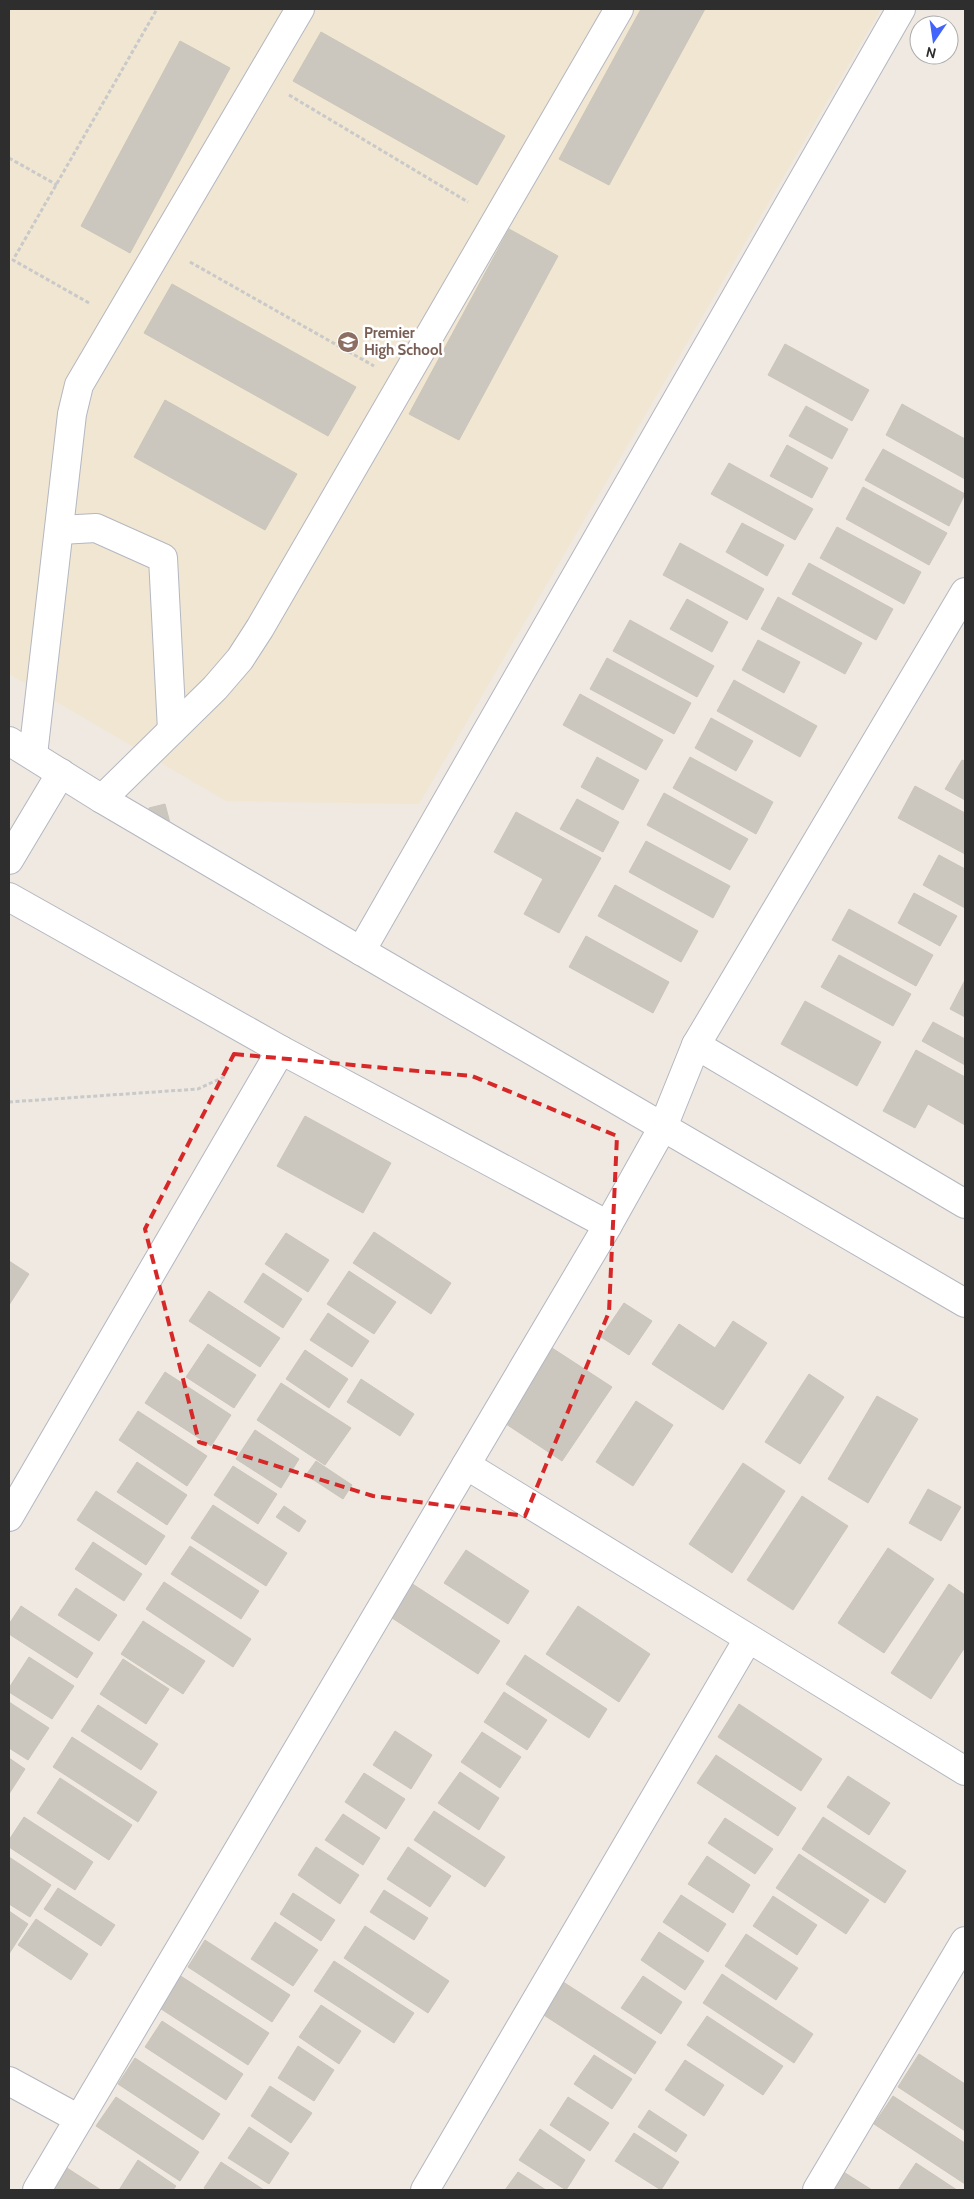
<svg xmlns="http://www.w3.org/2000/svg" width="974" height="2199" font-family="Cabin,sans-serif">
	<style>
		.education { fill: #f0e6d1 }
		.building { fill: #cbc7bf; stroke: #cbc5ba }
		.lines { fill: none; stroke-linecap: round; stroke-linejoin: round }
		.minor-casing { stroke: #b4b7c1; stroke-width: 30 }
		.path { stroke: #c9c9c9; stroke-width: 3; stroke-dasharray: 4 2.5; stroke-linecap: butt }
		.minor { stroke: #fff; stroke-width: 28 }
		.marked { fill: none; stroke: #d62828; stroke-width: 4; stroke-dasharray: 10 6; stroke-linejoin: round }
		.labels { text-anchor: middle; stroke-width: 5; stroke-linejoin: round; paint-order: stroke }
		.education-label { font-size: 15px; font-weight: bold; fill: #785e54; stroke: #fff; text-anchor: start }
	</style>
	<rect width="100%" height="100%" fill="#efe9e1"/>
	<path class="education" d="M9,9H881L419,804L226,801L9,674Z"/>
	<g class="building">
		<path d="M641,9H705L609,185L559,159Z"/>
		<path d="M321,32L505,136L477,185L293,81Z"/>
		<path d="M180,41L230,68L130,253L81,226Z"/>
		<path d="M509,229L558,256L459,440L409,414Z"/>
		<path d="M172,284L356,387L328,436L144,333Z"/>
		<path d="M785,344L869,390L852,421L768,375Z"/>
		<path d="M165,400L297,474L265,530L134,457Z"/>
		<path d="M902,404L965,439V479L886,435Z"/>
		<path d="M806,406L848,429L832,459L789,436Z"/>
		<path d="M787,445L828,468L812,498L770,476Z"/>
		<path d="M883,449L965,494L949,526L865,480Z"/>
		<path d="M729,463L813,509L795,540L711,494Z"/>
		<path d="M863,487L947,533L929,565L846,519Z"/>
		<path d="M742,523L784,545L767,576L726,552Z"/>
		<path d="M837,527L921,572L904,604L820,558Z"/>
		<path d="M680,543L764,589L747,620L663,575Z"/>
		<path d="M809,563L893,609L876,640L792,594Z"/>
		<path d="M778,597L862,643L845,674L761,629Z"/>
		<path d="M687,599L728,622L712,652L670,629Z"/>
		<path d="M630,620L714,666L697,697L613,651Z"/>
		<path d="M758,640L800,662L784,693L742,670Z"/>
		<path d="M607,658L691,703L674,734L590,689Z"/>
		<path d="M734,680L817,726L800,757L717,711Z"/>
		<path d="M580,694L663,740L646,770L563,725Z"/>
		<path d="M711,718L753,741L736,771L695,748Z"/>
		<path d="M597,757L639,780L623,810L581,787Z"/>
		<path d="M690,757L773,802L756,834L673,788Z"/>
		<path d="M962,760L965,761V800L945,789Z"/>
		<path d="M915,786L965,813V854L898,818Z"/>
		<path d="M664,793L748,839L730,870L647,825Z"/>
		<path d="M577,799L619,822L603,852L560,829Z"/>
		<path d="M165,804L170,823L153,827L149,808Z"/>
		<path d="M516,812L601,858L559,933L524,914L543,879L494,852Z"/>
		<path d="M646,841L730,886L713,918L629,872Z"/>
		<path d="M939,855L965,869V908L923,885Z"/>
		<path d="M615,885L698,931L681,962L598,916Z"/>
		<path d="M914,893L957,916L940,946L898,923Z"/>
		<path d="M849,909L933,955L916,986L832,940Z"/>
		<path d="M586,936L669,982L653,1013L569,967Z"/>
		<path d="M839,955L911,994L893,1026L821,987Z"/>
		<path d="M965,980V1017L950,1009Z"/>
		<path d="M805,1001L881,1042L857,1086L781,1044Z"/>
		<path d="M933,1022L965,1039V1065L922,1041Z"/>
		<path d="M916,1050L965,1077V1125L928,1104L915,1128L883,1111Z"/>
		<path d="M305,1116L391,1163L363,1213L277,1166Z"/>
		<path d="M374,1232L451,1283L431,1314L353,1263Z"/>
		<path d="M286,1233L329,1260L308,1292L265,1264Z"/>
		<path d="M9,1261L29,1274L9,1305Z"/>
		<path d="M349,1271L396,1302L374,1334L327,1304Z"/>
		<path d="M263,1273L302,1299L283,1328L244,1302Z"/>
		<path d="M209,1291L280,1338L260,1367L189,1321Z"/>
		<path d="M624,1303L652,1321L629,1355L601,1337Z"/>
		<path d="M328,1313L369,1341L352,1367L310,1340Z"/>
		<path d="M733,1321L767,1343L723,1410L652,1364L679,1324L715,1348Z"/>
		<path d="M208,1344L256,1375L234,1408L186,1377Z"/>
		<path d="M549,1346L612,1387L562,1461L500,1420Z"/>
		<path d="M305,1350L348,1379L329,1408L286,1379Z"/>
		<path d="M165,1372L231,1415L211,1446L145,1403Z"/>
		<path d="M809,1374L844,1397L800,1464L765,1442Z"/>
		<path d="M361,1379L414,1414L400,1436L347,1402Z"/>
		<path d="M281,1383L351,1428L325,1465L257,1420Z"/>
		<path d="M877,1396L918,1419L868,1503L828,1479Z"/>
		<path d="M636,1401L673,1425L633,1486L596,1462Z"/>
		<path d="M138,1411L207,1456L187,1486L119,1440Z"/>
		<path d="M255,1430L299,1459L281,1488L236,1459Z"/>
		<path d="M316,1461L352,1485L343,1499L306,1475Z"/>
		<path d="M137,1462L187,1495L167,1525L117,1492Z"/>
		<path d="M743,1463L785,1491L732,1573L689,1544Z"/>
		<path d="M233,1466L277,1494L258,1524L214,1495Z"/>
		<path d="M928,1489L961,1507L941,1541L909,1523Z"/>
		<path d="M96,1491L165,1536L146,1565L77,1520Z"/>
		<path d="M802,1496L848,1526L793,1610L747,1580Z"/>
		<path d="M213,1505L287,1553L266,1586L191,1538Z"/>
		<path d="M284,1506L306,1521L299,1532L276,1517Z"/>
		<path d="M93,1542L142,1574L124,1601L75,1569Z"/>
		<path d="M190,1546L259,1591L241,1619L171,1574Z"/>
		<path d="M888,1548L934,1579L884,1653L838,1623Z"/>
		<path d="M466,1550L529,1591L508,1624L444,1583Z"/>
		<path d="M164,1582L251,1639L233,1667L146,1609Z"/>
		<path d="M411,1583L500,1641L478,1674L389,1616Z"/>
		<path d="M949,1584L965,1595V1647L931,1699L891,1673Z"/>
		<path d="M76,1588L117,1615L99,1641L58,1615Z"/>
		<path d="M21,1606L93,1653L77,1678L9,1634V1624Z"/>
		<path d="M578,1606L650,1654L619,1702L546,1654Z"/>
		<path d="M143,1621L205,1661L183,1694L121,1654Z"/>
		<path d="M525,1655L607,1709L589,1738L506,1684Z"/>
		<path d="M29,1657L74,1686L52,1719L9,1692V1688Z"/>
		<path d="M123,1659L169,1689L146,1724L100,1694Z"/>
		<path d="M504,1692L547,1720L527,1750L484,1722Z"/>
		<path d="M9,1702L49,1728L28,1760L9,1748Z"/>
		<path d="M739,1704L822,1759L801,1791L718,1737Z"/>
		<path d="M98,1705L158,1744L141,1770L81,1731Z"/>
		<path d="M395,1731L432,1755L411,1789L373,1765Z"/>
		<path d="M482,1732L521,1757L500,1788L461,1762Z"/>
		<path d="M72,1737L157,1792L138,1822L53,1767Z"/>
		<path d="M716,1755L796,1808L778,1836L697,1783Z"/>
		<path d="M9,1758L25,1769L9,1794Z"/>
		<path d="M460,1772L499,1798L479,1830L438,1803Z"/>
		<path d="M364,1773L405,1799L386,1829L345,1802Z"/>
		<path d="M848,1776L890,1803L869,1835L827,1807Z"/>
		<path d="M60,1778L132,1825L109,1860L37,1813Z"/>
		<path d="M434,1811L505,1857L485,1887L414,1840Z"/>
		<path d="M343,1814L380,1838L363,1865L325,1840Z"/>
		<path d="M24,1817L93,1862L75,1890L9,1847V1840Z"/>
		<path d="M823,1817L906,1871L885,1903L802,1849Z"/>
		<path d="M725,1818L773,1849L755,1874L708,1843Z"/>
		<path d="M316,1847L359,1875L340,1904L298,1875Z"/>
		<path d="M408,1847L451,1876L430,1907L387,1879Z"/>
		<path d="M799,1854L869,1900L846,1934L776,1888Z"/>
		<path d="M707,1856L750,1885L733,1913L688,1884Z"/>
		<path d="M9,1857L51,1885L30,1917L9,1904Z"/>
		<path d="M58,1888L115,1925L101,1946L44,1909Z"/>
		<path d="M384,1890L428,1918L414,1940L370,1912Z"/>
		<path d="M293,1893L335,1920L321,1941L280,1914Z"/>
		<path d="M681,1895L726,1924L708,1952L663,1922Z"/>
		<path d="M773,1896L817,1925L797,1955L753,1926Z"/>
		<path d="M9,1911L28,1924L9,1954Z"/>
		<path d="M36,1919L88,1954L71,1980L18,1945Z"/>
		<path d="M275,1922L318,1950L293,1986L251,1959Z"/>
		<path d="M365,1926L449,1981L428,2013L344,1958Z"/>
		<path d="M659,1932L704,1961L685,1990L641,1960Z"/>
		<path d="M746,1934L798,1968L776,2000L725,1966Z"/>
		<path d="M205,1940L290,1995L272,2022L188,1967Z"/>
		<path d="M334,1961L414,2013L394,2043L314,1991Z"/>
		<path d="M722,1974L813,2034L794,2063L703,2003Z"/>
		<path d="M179,1975L269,2033L248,2065L158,2007Z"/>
		<path d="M643,1976L682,2002L661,2034L621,2008Z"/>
		<path d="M557,1978L656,2042L635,2074L536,2010Z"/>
		<path d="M321,2005L361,2031L339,2064L299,2037Z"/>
		<path d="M707,2016L783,2066L763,2095L687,2045Z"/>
		<path d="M162,2021L243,2074L226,2100L145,2047Z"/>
		<path d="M298,2046L334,2070L314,2101L278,2078Z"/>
		<path d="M919,2054L965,2084V2131L898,2087Z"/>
		<path d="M594,2055L632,2079L612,2109L574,2084Z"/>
		<path d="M135,2058L220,2114L203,2140L118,2084Z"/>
		<path d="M685,2060L724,2085L704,2116L665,2090Z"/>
		<path d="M270,2086L312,2113L291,2143L251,2116Z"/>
		<path d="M893,2096L965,2143V2184L874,2124Z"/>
		<path d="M116,2097L199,2152L180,2181L96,2126Z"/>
		<path d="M568,2097L609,2123L590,2151L550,2125Z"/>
		<path d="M649,2110L687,2135L676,2152L638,2127Z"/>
		<path d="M249,2127L289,2153L269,2184L228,2158Z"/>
		<path d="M540,2129L585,2160L566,2190L519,2160Z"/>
		<path d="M634,2133L679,2162L661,2190L615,2161Z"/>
		<path d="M138,2160L176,2186L173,2190H119Z"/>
		<path d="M221,2162L264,2190H208L204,2188Z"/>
		<path d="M916,2163L957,2190H898Z"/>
		<path d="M67,2168L101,2190H53Z"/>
		<path d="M842,2171L872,2190H829Z"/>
		<path d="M518,2172L546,2190H505Z"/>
	</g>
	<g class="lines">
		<g class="minor-casing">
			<g id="minor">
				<path d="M60,530L96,528L163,558L172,730"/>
				<path d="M965,592L696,1045L965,1204"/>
				<path d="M9,741L102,799L361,951L965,1303"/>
				<path d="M33,755L72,414L79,385L300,9"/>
				<path d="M102,799L215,688L240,659L260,628L619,9"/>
				<path d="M9,860L61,773"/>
				<path d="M9,897L281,1050L608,1225"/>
				<path d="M361,951L901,9"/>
				<path d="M466,1465L965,1771"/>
				<path d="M9,1517L281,1050"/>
				<path d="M9,2081L79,2119"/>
				<path d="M37,2190L608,1225L663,1127L696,1045"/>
				<path d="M425,2190L748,1639"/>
				<path d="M817,2190L965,1941"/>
			</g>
		</g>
		<g class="path">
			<path d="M289,95L468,202"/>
			<path d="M9,158L57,185"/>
			<path d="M190,262L374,366"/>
			<path d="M89,303L13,260L157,9"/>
			<path d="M9,1102L198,1089L226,1076"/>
		</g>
		<use href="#minor" class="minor"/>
	</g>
	<path class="marked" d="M234,1054L472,1076L617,1136L609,1312L525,1516L373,1496L199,1442L145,1229Z"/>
	<defs>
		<g id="school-disc" transform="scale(1.125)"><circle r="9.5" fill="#8d6e63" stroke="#fff"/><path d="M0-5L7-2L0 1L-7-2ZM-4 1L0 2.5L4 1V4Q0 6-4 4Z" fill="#fff"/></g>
	</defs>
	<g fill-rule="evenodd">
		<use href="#school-disc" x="348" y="342"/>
	</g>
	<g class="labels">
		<g class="education-label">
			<text x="364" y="338">Premier<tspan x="364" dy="17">High School</tspan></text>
		</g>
	</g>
	<rect width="974" height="2199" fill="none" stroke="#2e2e2e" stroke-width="20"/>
	<g transform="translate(934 40) rotate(193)"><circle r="24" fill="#ffffff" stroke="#ababab"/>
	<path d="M0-4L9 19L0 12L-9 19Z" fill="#4264fb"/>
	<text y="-8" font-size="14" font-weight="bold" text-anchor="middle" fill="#2e2e2e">N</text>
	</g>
</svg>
